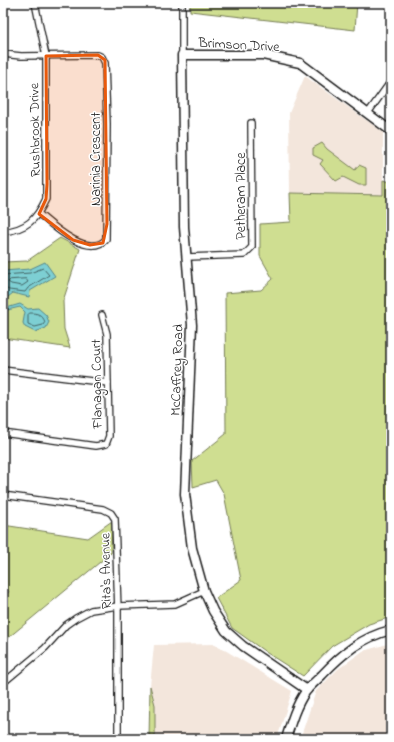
<svg xmlns="http://www.w3.org/2000/svg" width="394" height="742" font-family="'Indie Flower',sans-serif">
	<style>
		.built { fill: #f3e6dc }
		.green { fill: #cfde91; stroke: #767d56 }
		.water { fill: #7dcfd3; stroke: #56878a }
		.lines { fill: none; stroke-linecap: round; stroke-linejoin: round }
		.shore { stroke: #436465; stroke-width: 1 }
		.street-casing { stroke: #1c1c1c; stroke-width: 8 }
		.secondary-casing { stroke: #1c1c1c; stroke-width: 11 }
		.street { stroke: #fff; stroke-width: 5.5 }
		.secondary { stroke: #fff; stroke-width: 8 }
		.marked { fill: #e8590c; fill-opacity: 0.2; stroke: #e8590c; stroke-width: 3; stroke-linejoin: round }
		.labels { text-anchor: middle; stroke-width: 3; stroke-linejoin: round; paint-order: stroke }
		.street-label { font-size: 14px; fill: #1c1c1c; stroke: #fff }
	</style>
	<rect width="100%" height="100%" fill="#fff"/>
	<filter id="ink" filterUnits="userSpaceOnUse"><feTurbulence type="fractalNoise" baseFrequency=".025" numOctaves="2"/><feDisplacementMap in="SourceGraphic" scale="8" xChannelSelector="R" yChannelSelector="G"/><feConvolveMatrix kernelMatrix="1 2 1 2 8 2 1 2 1" color-interpolation-filters="sRGB"/></filter>
	<g filter="url(#ink)">
		<g class="built">
			<path d="M305,76L383,132V195L290,193L289,113Z"/>
			<path d="M391,643V739H300L316,691L338,669L363,651Z"/>
			<path d="M215,644L292,691L277,739H155V705L150,686L154,645Z"/>
		</g>
		<g class="green">
			<path d="M190,3H357L355,30L190,11Z"/>
			<path d="M322,143L327,149L355,170L359,165L366,168V185H359L343,177L336,181L320,164L323,160L313,155V148Z"/>
			<path d="M383,180L391,182V617L369,624L332,646L303,676L267,653L232,628L216,598L241,580L224,494L216,480L193,487L192,461L226,434L225,293L261,290L273,279L260,256V224L291,222L290,193L383,195Z"/>
			<path d="M60,238L80,249L63,301L64,329L70,348L3,338V262L27,261Z"/>
			<path d="M112,521L111,553L3,642V597L9,592L3,580V525L88,538Z"/>
			<path d="M150,686L155,705V739H149Z"/>
		</g>
		<g class="water">
			<path d="M45,262L55,276L30,291L29,297L13,293L3,301V296L6,294L3,290V271L30,269Z"/>
			<path d="M20,304L28,309L38,308L46,315L49,322L46,328L35,332L25,327L23,323L25,312L20,307L3,311V309Z"/>
		</g>
		<g class="lines">
			<g class="shore">
				<path d="M3,275L30,273L43,268L49,275L28,288L25,292L9,290L3,287"/>
				<path d="M26,279L28,282L22,286L11,284L8,282L10,280Z"/>
				<path d="M30,313C37,313 42,314 45,322L43,325L35,327L28,324V315Z"/>
			</g>
			<g class="street-casing">
				<g id="street">
					<path d="M3,54L21,56L98,55L102,57L105,63L107,124L106,239C89,259 53,226 39,214"/>
					<path d="M182,55V3"/>
					<path d="M368,113L391,81"/>
					<path d="M3,232C27,229 36,220 46,199V56L35,3"/>
					<path d="M187,257L244,255L252,247L251,123"/>
					<path d="M3,370L108,383"/>
					<path d="M3,433L96,446L106,444L109,436L107,334L102,315"/>
					<path d="M3,495L103,509L111,513L115,519L118,611V739"/>
					<path d="M3,683L45,648L66,625L76,618L91,610L118,606L175,604L204,591"/>
				</g>
			</g>
			<g class="secondary-casing">
				<g id="secondary">
					<path d="M307,690L243,646L226,631L213,611L204,591L192,548L185,494L192,325L184,227L182,55H263L300,63L391,131"/>
					<path d="M286,739C291,722 296,705 306,691C311,685 317,680 322,675C342,654 362,637 391,630"/>
				</g>
			</g>
			<use href="#street" class="street"/>
			<use href="#secondary" class="secondary"/>
		</g>
	</g>
	<path class="marked" d="M98,55L105,60L107,224L103,243L90,245L73,240L39,214L46,199L47,184L46,56Z"/>
	<g class="labels">
		<g class="street-label">
			<text transform="translate(239 44) rotate(3)" y="5">Brimson Drive</text>
			<text transform="translate(34 130) rotate(-91)" y="5">Rushbrook Drive</text>
			<text transform="translate(95 159) rotate(-90)" y="5">Narinia Crescent</text>
			<text transform="translate(240 196) rotate(-90)" y="5">Petheram Place</text>
			<text transform="translate(176 370) rotate(-88)" y="5">McCaffrey Road</text>
			<text transform="translate(96 384) rotate(-91)" y="5">Flanagan Court</text>
			<text transform="translate(105 571) rotate(-91)" y="5">Rita's Avenue</text>
		</g>
	</g>
	<rect width="394" height="742" fill="none" stroke="#fff" stroke-width="16"/>
	<rect x="8" y="8" width="378" height="726" fill="none" stroke="#1c1c1c" stroke-width="1.5" filter="url(#ink)"/>
</svg>
